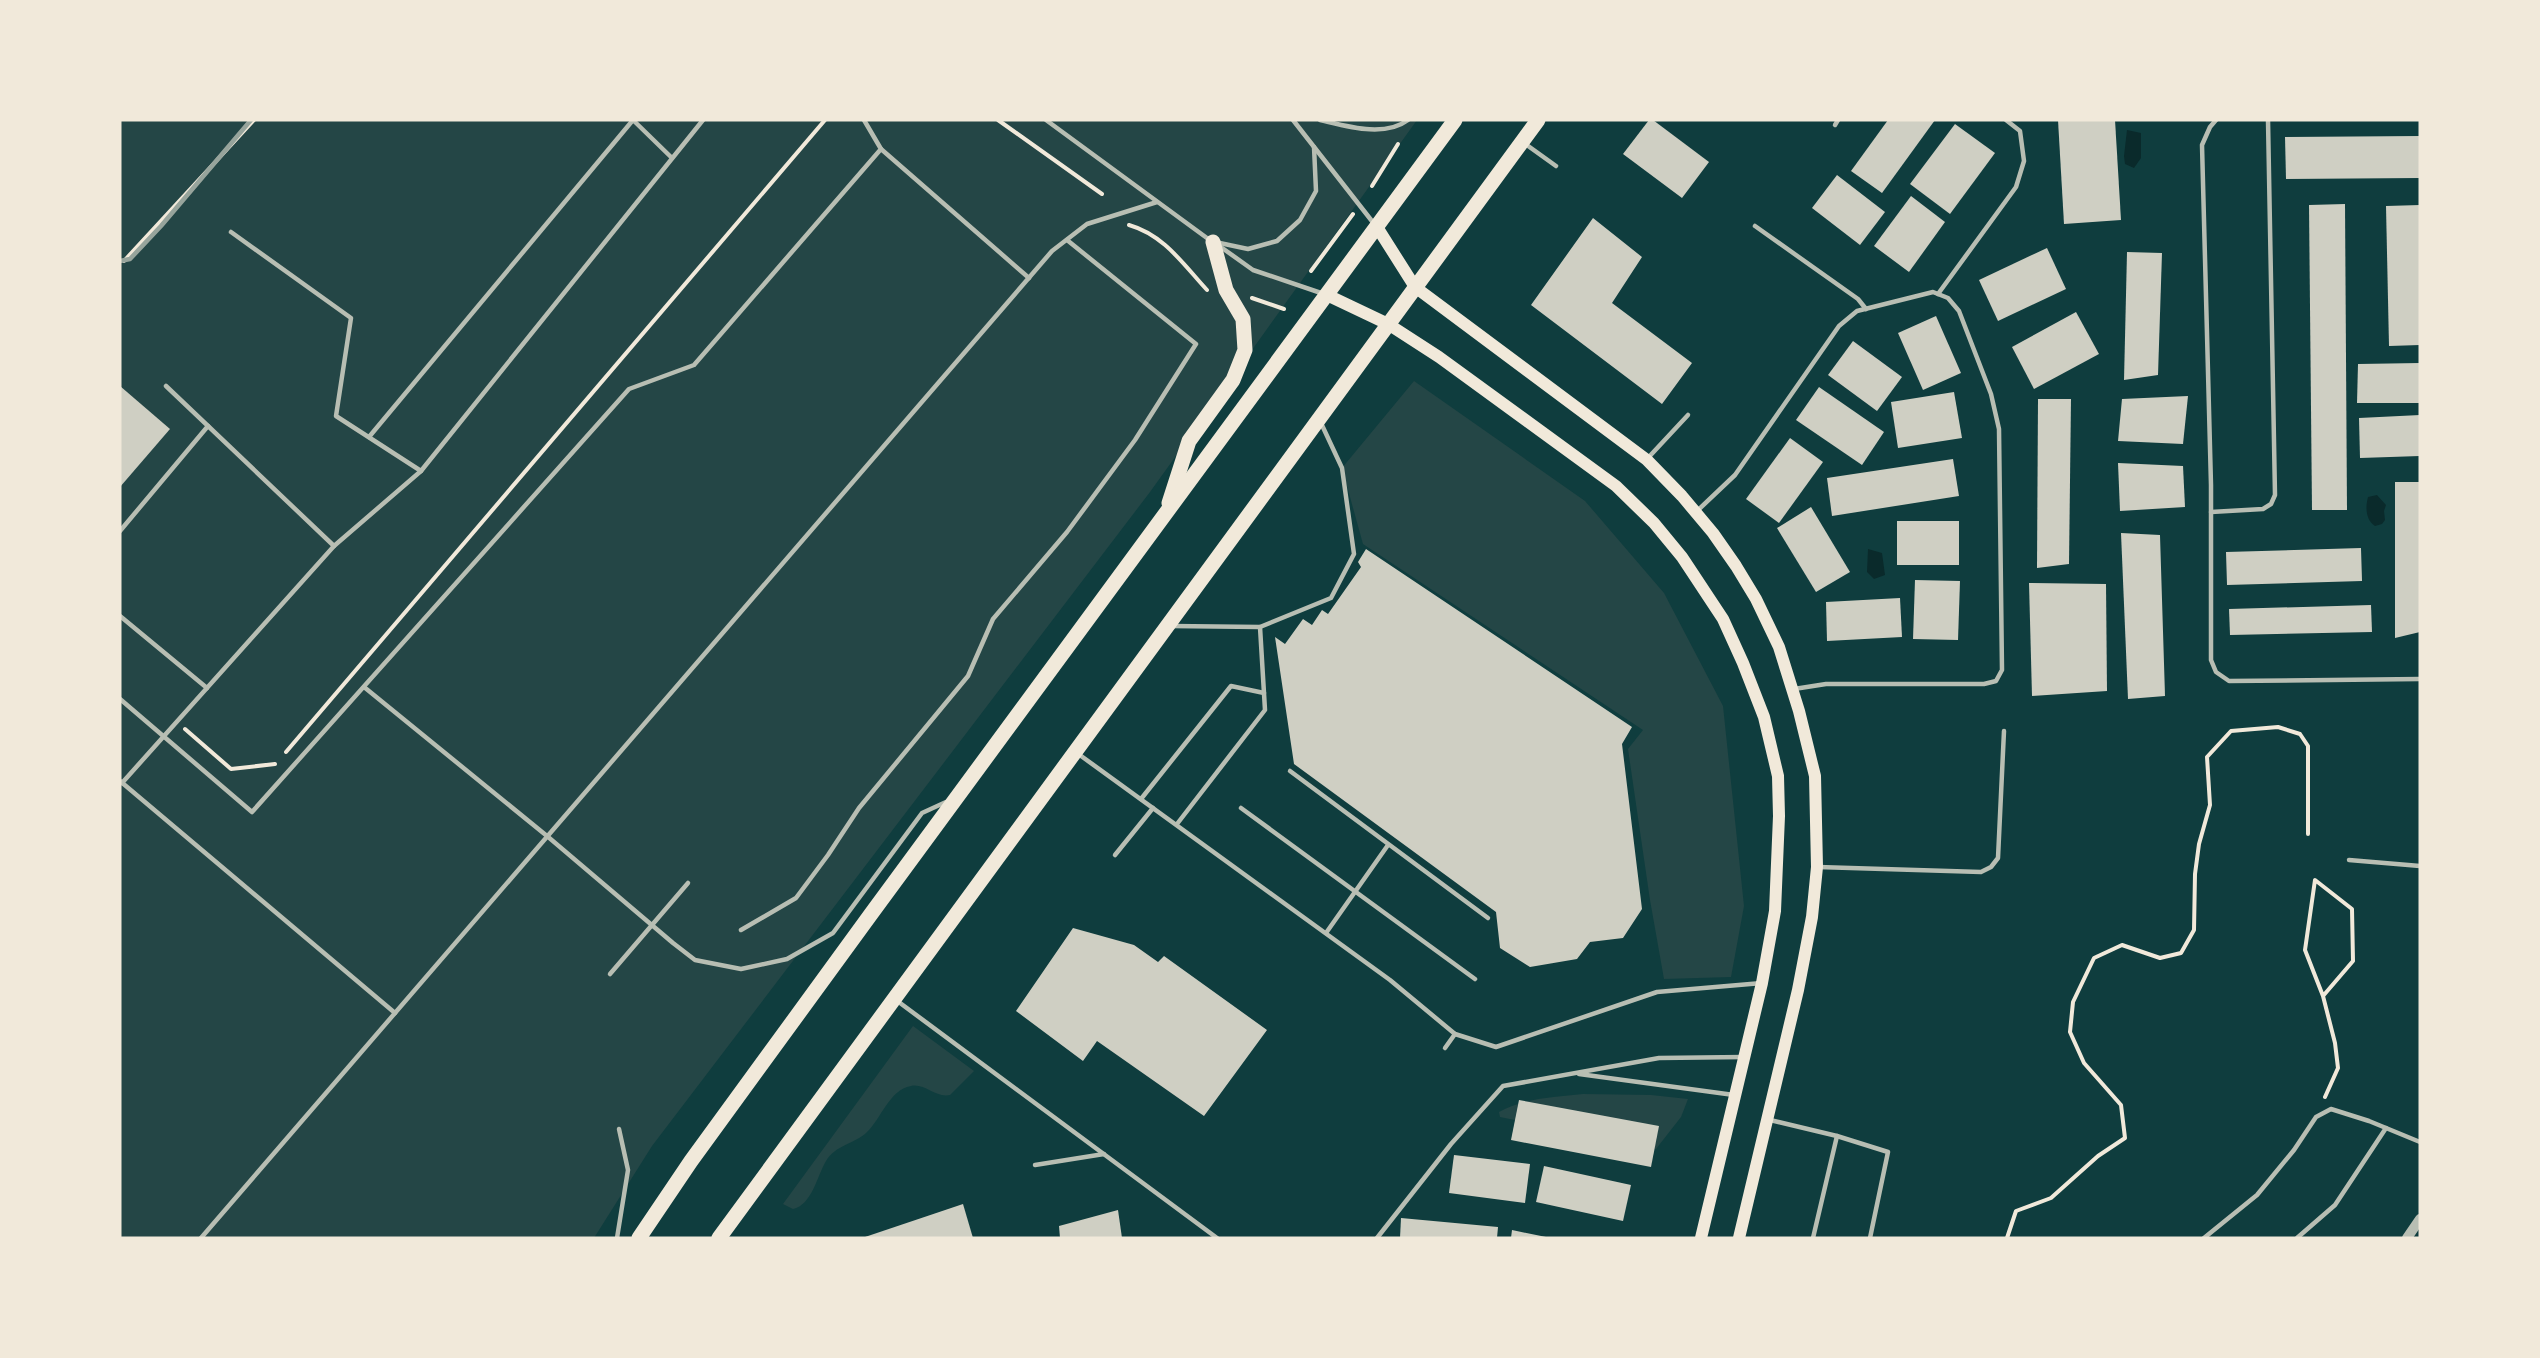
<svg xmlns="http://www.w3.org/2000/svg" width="2540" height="1358" font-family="Arial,sans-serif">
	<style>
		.green { fill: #244646 }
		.water { fill: #0a2a2b }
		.building { fill: #cfcfc3 }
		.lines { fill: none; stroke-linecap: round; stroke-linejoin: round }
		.path { stroke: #f1e9da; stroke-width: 4 }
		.service { stroke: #b8beb3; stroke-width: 4.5 }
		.tertiary { stroke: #b8beb3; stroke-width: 10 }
		.secondary { stroke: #f1e9da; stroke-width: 12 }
		.primary { stroke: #f1e9da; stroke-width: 15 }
		.rail { stroke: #97a49c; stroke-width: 4.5 }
	</style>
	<rect width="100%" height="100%" fill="#0f3d3e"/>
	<g class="green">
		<path d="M120,120H1417L1150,492L652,1146L594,1238H120Z"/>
		<path d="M1414,381L1585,501L1664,593L1723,706L1744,906L1731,977L1664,979L1650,900L1628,749L1643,730L1363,544L1342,468Z"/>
		<path d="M913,1026L974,1071L950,1095C935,1098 925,1083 911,1086C889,1090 881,1119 867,1132C855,1144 835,1145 826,1161C817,1176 812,1205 793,1209L783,1204Z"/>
		<path d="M1583,1094L1651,1095L1688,1099L1681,1117L1656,1149L1500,1117L1499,1112C1524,1098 1555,1097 1583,1094Z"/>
	</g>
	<g class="water">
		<path d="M2127,130L2141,133V158L2134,168L2125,164L2124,156Z"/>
		<path d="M2377,495L2386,505L2384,511L2385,520L2382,524L2375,526C2366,520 2365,508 2368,497Z"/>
		<path d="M1868,549L1882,553L1885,575L1874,579L1867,572Z"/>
	</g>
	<g class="building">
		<path d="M1649,120H1653L1709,162L1682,198L1623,154Z"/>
		<path d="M1888,120H1935L1882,193L1851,171Z"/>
		<path d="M2058,120H2115L2121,220L2064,224Z"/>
		<path d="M1955,124L1995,153L1950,214L1910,184Z"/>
		<path d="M2420,136V178L2286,179L2285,137Z"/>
		<path d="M1837,175L1885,212L1860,245L1812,208Z"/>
		<path d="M1911,196L1945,222L1909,272L1874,246Z"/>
		<path d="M2345,204L2347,510H2312L2309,205Z"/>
		<path d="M2420,205V345L2389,346L2386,206Z"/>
		<path d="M1593,218L1642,257L1612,303L1692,363L1662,404L1531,305Z"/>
		<path d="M2047,248L2066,289L1998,321L1979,280Z"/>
		<path d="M2127,252L2162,253L2158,375L2124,380Z"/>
		<path d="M2076,312L2099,354L2034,389L2012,347Z"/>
		<path d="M1936,316L1961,373L1923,390L1898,333Z"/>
		<path d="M1853,341L1902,377L1877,411L1828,375Z"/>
		<path d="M2420,363V403H2357L2358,364Z"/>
		<path d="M120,386L170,429L120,487Z"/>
		<path d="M1819,387L1884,432L1862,465L1796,420Z"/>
		<path d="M1954,392L1962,438L1898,448L1891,402Z"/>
		<path d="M2188,396L2183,444L2118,441L2122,399Z"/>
		<path d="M2038,399H2071L2069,564L2037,568Z"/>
		<path d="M2420,415V456L2360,458L2359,418Z"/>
		<path d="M1790,438L1823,462L1779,523L1746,499Z"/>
		<path d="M1953,459L1959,496L1832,516L1827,478Z"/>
		<path d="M2118,463L2183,466L2185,507L2120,511Z"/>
		<path d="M2395,482H2420V632L2395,638Z"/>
		<path d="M1811,507L1850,572L1816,592L1777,528Z"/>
		<rect x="1897" y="521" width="62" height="44"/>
		<path d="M2121,533L2160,535L2165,696L2128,699Z"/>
		<path d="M2361,548L2362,581L2227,585L2226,552Z"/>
		<path d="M1366,549L1632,727L1622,744L1642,909L1623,938L1590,942L1577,959L1530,967L1500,948L1496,912L1294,764L1275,637L1285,644L1303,619L1312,625L1322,610L1328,614L1361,567L1358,562Z"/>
		<path d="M1915,580L1960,581L1958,640L1913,639Z"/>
		<path d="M2029,583L2106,584L2107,691L2032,696Z"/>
		<path d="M1900,598L1902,637L1827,641L1826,602Z"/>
		<path d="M2371,605L2372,632L2230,635L2229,609Z"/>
		<path d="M1073,928L1134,945L1158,962L1164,956L1267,1030L1204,1116L1097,1041L1083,1061L1016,1011Z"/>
		<path d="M1519,1100L1659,1126L1651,1167L1511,1140Z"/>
		<path d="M1454,1155L1530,1164L1525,1203L1449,1193Z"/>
		<path d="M1544,1166L1631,1185L1623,1221L1536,1202Z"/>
		<path d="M963,1204L973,1238H862Z"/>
		<path d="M1118,1210L1122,1238H1060L1059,1226Z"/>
		<path d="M1401,1218L1498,1227L1497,1238H1400Z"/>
		<path d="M1512,1230L1546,1237V1238H1511Z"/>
	</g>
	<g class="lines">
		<g class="path">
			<path d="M998,120L1102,194"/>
			<path d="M1372,186L1398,144"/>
			<path d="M1129,225C1164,235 1183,264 1207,290"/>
			<path d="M124,261L254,120"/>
			<path d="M1311,271L1353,214"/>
			<path d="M1252,298L1284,309"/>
			<path d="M185,729L231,769L275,764"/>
			<path d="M286,752L825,120"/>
			<path d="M2323,996L2353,961L2352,909L2315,880L2305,950L2323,996L2335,1043L2338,1068L2325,1097"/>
			<path d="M2007,1238L2016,1211L2051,1198L2098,1156L2125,1138L2121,1105L2084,1063L2070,1032L2073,1002L2094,958L2122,945L2160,958L2181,953L2194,930L2195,874L2199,844L2210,805L2207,757L2231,731L2278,727L2300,734L2308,746V834"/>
		</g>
		<g class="service">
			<path d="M1046,120L1211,241"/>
			<path d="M1293,120L1375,225"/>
			<path d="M1320,120C1346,126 1384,138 1408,120"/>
			<path d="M2216,120L2210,127L2202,145L2211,485V660L2216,672L2229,681L2420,679"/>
			<path d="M1835,125L1838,120"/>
			<path d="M1524,143L1556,166"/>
			<path d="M881,149L1029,278"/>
			<path d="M1755,226L1858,299L1866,309"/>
			<path d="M231,232L351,318L336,416L421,471L703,120"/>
			<path d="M1215,242L1248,249L1277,241L1300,220L1316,191L1314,147"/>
			<path d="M1218,245L1253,270L1324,294"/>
			<path d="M1938,294L2016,187L2024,161L2020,131L2006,120"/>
			<path d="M369,437L633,120L672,158"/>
			<path d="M1647,459L1688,415"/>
			<path d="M1696,512L1735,475L1839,326L1857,311L1933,292L1948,298L1959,311L1991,394L1999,429L2002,670L1996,681L1984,684H1826L1794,689"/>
			<path d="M2211,512L2263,509L2271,504L2275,495L2268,120"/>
			<path d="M120,531L208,426"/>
			<path d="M334,546L421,471"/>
			<path d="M120,616L207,688"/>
			<path d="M1171,626L1260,627L1331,598L1354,554L1342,468L1321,423"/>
			<path d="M364,687L547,836L673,943L695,960L741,969L787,959L833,933L922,813L946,802"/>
			<path d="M120,699L252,812L629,389L694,365L881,149L864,120"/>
			<path d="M1077,753L1390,980L1455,1034L1496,1047L1657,992L1762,983"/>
			<path d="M1290,771L1488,918"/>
			<path d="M120,781L395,1013"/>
			<path d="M122,783L334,546L166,386"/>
			<path d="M1141,799L1231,686L1264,693"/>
			<path d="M1241,808L1475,979"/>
			<path d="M1177,824L1265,710L1260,627"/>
			<path d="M1115,855L1153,808"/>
			<path d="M2349,860L2420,866"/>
			<path d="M1818,867L1981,872L1991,867L1998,858L2004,731"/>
			<path d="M741,930L796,898L828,855L859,808L968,676L993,619L1067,532L1135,440L1196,344L1067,240"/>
			<path d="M1326,933L1388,845"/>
			<path d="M610,974L688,883"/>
			<path d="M896,1000L1217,1238"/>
			<path d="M1445,1048L1455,1034"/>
			<path d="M1579,1074L1734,1095"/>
			<path d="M1770,1120L1837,1136L1888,1152L1870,1238"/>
			<path d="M1035,1165L1104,1154"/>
			<path d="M201,1238L1052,251L1087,224L1157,202"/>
			<path d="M617,1238L628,1170L619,1129"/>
			<path d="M1377,1238L1451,1144L1503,1086L1659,1058L1744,1057"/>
			<path d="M1813,1238L1837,1136"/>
			<path d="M2204,1238L2257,1195L2294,1150L2316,1117L2331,1109L2369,1121L2420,1142"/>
			<path d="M2297,1238L2335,1205L2386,1128"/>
		</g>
		<path class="tertiary" d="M2407,1238L2420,1219"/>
		<g class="secondary">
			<path d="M1377,227L1415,287L1647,460L1682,496L1713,533L1736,566L1756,599L1779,647L1799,711L1815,776L1817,867L1812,917L1798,990L1739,1238"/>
			<path d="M1327,295L1388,324L1439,357L1616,486L1654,523L1682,557L1723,619L1743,663L1764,717L1778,776L1779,816L1775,911L1762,983L1701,1238"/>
		</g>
		<g class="primary">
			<path d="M1169,503L1189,441L1233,380L1245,350L1243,319L1226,290L1213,242"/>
			<path d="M639,1238L691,1161L871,914L1455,120"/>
			<path d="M719,1238L1538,120"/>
		</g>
		<path class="rail" d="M120,261L130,259L161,226L251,120"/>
	</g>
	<rect width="2540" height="1358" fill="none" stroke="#f1e9da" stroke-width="243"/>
</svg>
